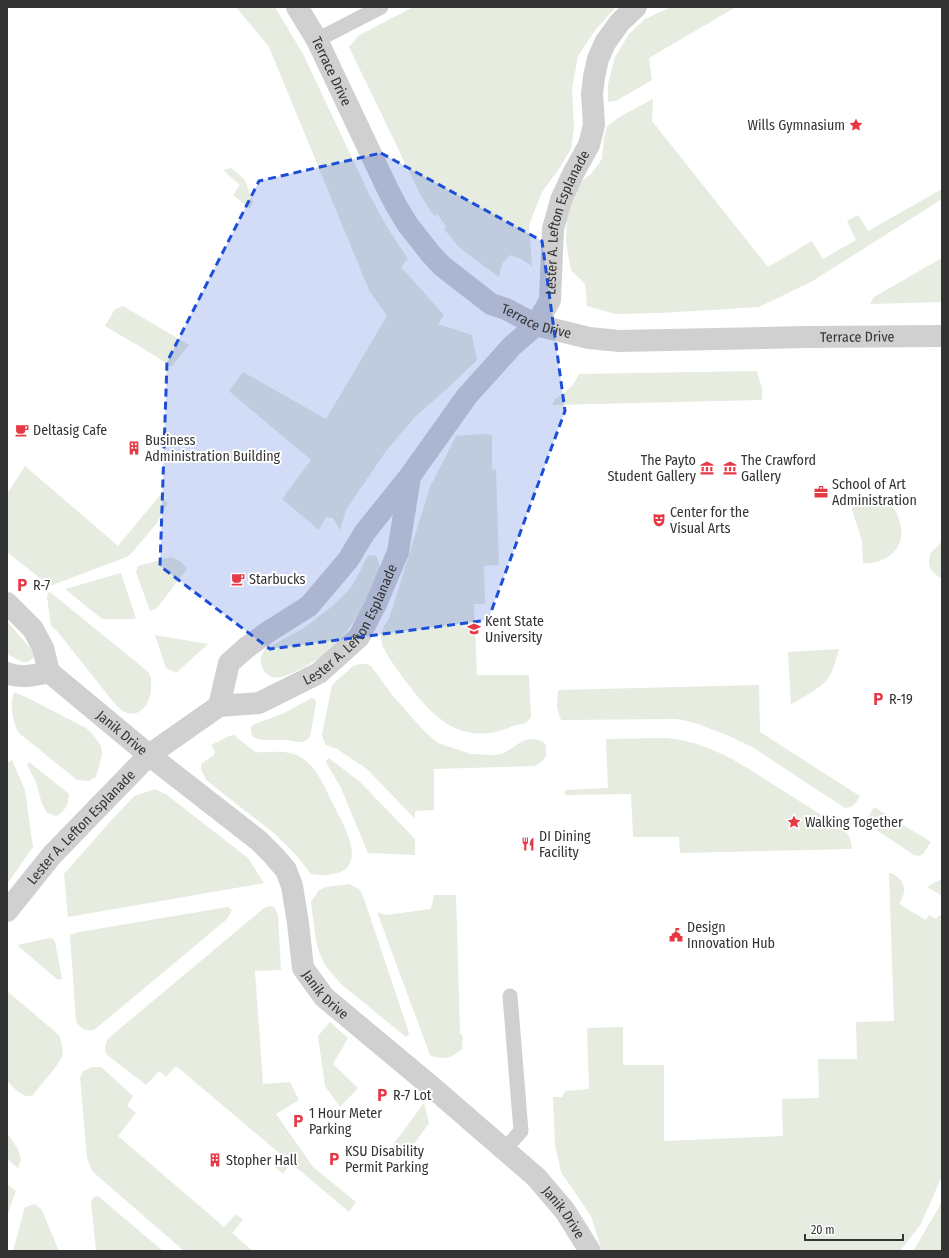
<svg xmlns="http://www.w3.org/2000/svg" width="949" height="1258" font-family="'Fira Sans Condensed',sans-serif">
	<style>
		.green { fill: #e6ecdf }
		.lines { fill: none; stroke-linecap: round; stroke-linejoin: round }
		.lane { stroke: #d0d0d0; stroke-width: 15 }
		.street { stroke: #d0d0d0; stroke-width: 22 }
		.marked { fill: #1d4ed8; fill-opacity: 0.2; stroke: #1d4ed8; stroke-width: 3; stroke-dasharray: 8 5; stroke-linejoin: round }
		.labels { text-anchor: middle; stroke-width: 4; stroke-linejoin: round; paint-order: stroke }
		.street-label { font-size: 14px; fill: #333; stroke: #fff }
		.poi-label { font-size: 14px; fill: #333; stroke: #fff; text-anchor: start }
	</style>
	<rect width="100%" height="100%" fill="#fff"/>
	<g class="green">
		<path d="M236,7H275L303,54L369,194L387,227L408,259L401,267L444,315L438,324L472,335L477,360L450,386L415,417L386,451L346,510L340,530L333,518L326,517L319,530L282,499L311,460L229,391L243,372L326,419L387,316L369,290L269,47Z"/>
		<path d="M413,7H616L596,29L578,56L572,89L574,128L571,149L559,169L542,192L529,225L532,266L521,259L510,255L502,264L499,277L481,264L459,247L444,229L446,226L437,214L434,216L421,196L349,47L358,36Z"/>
		<path d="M671,7H736L649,58L652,80L616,101L608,102V84L615,57L629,34L645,19Z"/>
		<path d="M653,99L652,121L768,267L812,241L823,259L856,240L847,221L858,215L868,231L942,189V199L811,282L759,307L661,313L615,314L587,306L585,284L571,270L566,243L567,210L581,182L591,174L602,159L604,138L607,126L621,116Z"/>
		<path d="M231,168L245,180L253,202L250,209L233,195L240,185L223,170Z"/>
		<path d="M942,258V302L870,304L874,297Z"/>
		<path d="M123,306L189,345L171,367L154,355L105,326L115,309Z"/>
		<path d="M757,371L762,389V400L552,405L555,399L563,394L573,385L579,374Z"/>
		<path d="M482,434L492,435V470L496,469L499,565L484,566L485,604H474L477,675H529L531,717C528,724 520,724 513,726C459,749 431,715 401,675C394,664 382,651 381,638C380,631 387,622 390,616L430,487L456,436Z"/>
		<path d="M25,466L118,546L160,495L168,503L157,523L129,556L50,586L7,552V494Z"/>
		<path d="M866,497C875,499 885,501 892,507C896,510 898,516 899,520C909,546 887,565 863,563L862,541L852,510V506L865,505Z"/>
		<path d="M942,541V578H940L933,572L930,568L929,562L930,554Z"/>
		<path d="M370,555L376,556C384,566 376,581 371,591C358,617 349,632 326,652C321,656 317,660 311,663C307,666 302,668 298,670C286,676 272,684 263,669C259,662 261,655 265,649L304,628L330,608L348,591L355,581L367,557Z"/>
		<path d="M171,557C177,559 184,563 187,569L157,608L150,611L136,572L138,566Z"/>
		<path d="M121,573L136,619H102L65,589Z"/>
		<path d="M50,592L141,666C143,668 148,671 150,675C152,678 151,683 151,687C151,701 142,719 125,712C121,710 118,707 115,704L57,631L51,626L47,597L48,593Z"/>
		<path d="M7,621L35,654L33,658L28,662H22L7,654Z"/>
		<path d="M155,635L208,644L176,673L166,668Z"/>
		<path d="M839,649C836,659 833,673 826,681C821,687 798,701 791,704L788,652Z"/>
		<path d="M360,664H367L371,666L393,696L425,732L438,743L471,754L495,755L504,753L521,742L529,739H534L544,742L546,746V756L542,761L535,766L434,769V810L415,811V819L367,769L337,749L326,745L323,739L322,734L332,685L353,666Z"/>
		<path d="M759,685L760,732L860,796C856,803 853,808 845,808L752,747L729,736L698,724L687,721L676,719L561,720L557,708L558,690Z"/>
		<path d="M14,692L26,697L86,728L94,736L101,746L102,755L96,777L88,781L77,780L19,733C12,722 10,704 14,692Z"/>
		<path d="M312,698L315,699L316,703L310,737C308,739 306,741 302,742C296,742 289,740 283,740C272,739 262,743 252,736L251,728L253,725L284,713Z"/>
		<path d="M234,735L255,752C271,753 286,749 300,757C318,767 325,789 334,806C343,824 367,863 338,873C329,875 320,876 311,874L296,855L275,834L206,780L201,769V764L214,755L215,751L211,745L229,736Z"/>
		<path d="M666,738C707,741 740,763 774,785C797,799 819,814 842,828C849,834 851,839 852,849L680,853L679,837H633L631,794L565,795V790L608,788L606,739Z"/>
		<path d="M329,758L361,783L415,839V855L368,853L341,788L327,764L326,761Z"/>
		<path d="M12,760L25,790L33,847L7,884V763Z"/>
		<path d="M29,762L69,794C68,805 66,810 57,816L47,813L42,804L36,782L27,765Z"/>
		<path d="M155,789L167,795L248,858L264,883L68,917L64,874L109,823L134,796Z"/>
		<path d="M874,807L931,842L923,854L919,856L914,855L869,825L867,819Z"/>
		<path d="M889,873C898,875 905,882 904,892C903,896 901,901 899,904L926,920L929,915L936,919L939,915L942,917V1176L921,1224L900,1251H602L591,1216L561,1172L555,1145L553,1097H562L565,1091L589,1089L587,1028L623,1027V1065H664V1141L783,1136L782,1099L819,1098L818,1059H857L856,1022L894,1021Z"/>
		<path d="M942,879V896L927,887Z"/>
		<path d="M349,884L359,889L363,896L409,1033L406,1037L341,984L325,965L319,952L316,941L311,902L319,890L326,887Z"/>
		<path d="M434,895H456L460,1033L463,1037L462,1049C451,1058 444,1061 430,1055L377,912L386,915L431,909Z"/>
		<path d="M270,906L275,908L278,916L281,970L255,971L263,1084L290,1082L299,1100L276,1114L313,1167L356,1202L349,1212L291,1163L283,1174L275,1167L284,1157L176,1066L166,1077L159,1071L146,1085L106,1054C104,1045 105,1042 111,1036L264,908Z"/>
		<path d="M228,907L232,910L227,919L94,1030C85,1031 81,1029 76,1021L70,935L79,932Z"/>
		<path d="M50,938L53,939L55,942L62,979L58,980L17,945Z"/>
		<path d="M7,991L59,1035C61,1042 64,1049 62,1056C58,1067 40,1085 33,1095C23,1100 14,1087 7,1081Z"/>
		<path d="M330,1022L348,1038L333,1064L358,1088L340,1107L325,1086L318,1036Z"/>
		<path d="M92,1067H101L133,1096L127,1106L136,1113L118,1136L224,1227L236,1214L243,1220L232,1233L253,1251H184L92,1171L87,1158L80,1078L83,1071Z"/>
		<path d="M424,1103L429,1123L414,1144L398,1152L393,1145Z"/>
		<path d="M7,1133L18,1149L21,1159L18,1168L7,1159Z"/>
		<path d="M7,1184L16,1191L7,1216Z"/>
		<path d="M98,1196L163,1251H96L91,1202L94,1197Z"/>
		<path d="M942,1200V1251H913L938,1209Z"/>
		<path d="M35,1204L42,1210L59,1251H13L25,1207Z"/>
	</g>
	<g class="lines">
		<g class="lane">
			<path d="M317,40L381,7"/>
			<path d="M504,1150L521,1131L510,996"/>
		</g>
		<g class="street">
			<path id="s1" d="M297,7L317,40L389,192L397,207L408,225L430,253L442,266L491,304L506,309L536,325L589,338L619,341L807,337L942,336"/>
			<path id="s2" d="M7,603L33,629L43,648L49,672L149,755L258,840L274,856L286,870L292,886L298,923L303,968L324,997L432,1087L536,1177L565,1211L590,1251"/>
			<path d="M7,673C20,679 36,675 49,672"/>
			<path id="s3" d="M219,706L229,663L246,648L268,632L309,606L348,560L365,532L410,476L467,396L512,346L536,325L550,300L553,229L561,200L574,172L589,145L594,125L592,94L594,77L598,59L605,43L620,22L636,7"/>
			<path id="s4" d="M7,911L52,855L149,755L219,706L259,703L319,673L359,637L376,604L398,552L410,477"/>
		</g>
	</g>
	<path class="marked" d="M381,153L542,241L565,411L488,620L270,649L160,566L167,362L259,181Z"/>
	<defs>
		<g id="sight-bare" transform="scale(1.08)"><path d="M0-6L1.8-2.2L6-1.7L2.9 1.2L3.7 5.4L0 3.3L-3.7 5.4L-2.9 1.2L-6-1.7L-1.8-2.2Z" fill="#e63946" stroke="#fff" stroke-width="2.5" paint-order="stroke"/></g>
		<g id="cafe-bare" transform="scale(1.08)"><path d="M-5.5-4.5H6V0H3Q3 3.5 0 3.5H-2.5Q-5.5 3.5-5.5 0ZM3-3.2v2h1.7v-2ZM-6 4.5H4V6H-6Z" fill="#e63946" stroke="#fff" stroke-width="2.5" paint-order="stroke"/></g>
		<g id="building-bare" transform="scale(1.08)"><path d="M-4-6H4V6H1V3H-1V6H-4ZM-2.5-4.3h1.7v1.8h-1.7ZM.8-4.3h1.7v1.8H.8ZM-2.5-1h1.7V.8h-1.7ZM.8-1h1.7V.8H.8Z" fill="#e63946" stroke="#fff" stroke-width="2.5" paint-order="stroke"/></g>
		<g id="museum-bare" transform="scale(1.08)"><path d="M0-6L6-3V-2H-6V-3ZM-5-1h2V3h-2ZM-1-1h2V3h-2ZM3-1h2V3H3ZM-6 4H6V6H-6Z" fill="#e63946" stroke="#fff" stroke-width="2.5" paint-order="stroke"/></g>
		<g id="office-bare" transform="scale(1.08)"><path d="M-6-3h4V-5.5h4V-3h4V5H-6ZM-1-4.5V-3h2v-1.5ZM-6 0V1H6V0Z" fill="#e63946" stroke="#fff" stroke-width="2.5" paint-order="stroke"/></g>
		<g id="theatre-bare" transform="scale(1.08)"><path d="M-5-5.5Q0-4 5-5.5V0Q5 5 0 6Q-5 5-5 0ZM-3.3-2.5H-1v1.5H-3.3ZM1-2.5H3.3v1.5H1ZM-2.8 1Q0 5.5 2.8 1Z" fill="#e63946" stroke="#fff" stroke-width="2.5" paint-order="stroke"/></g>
		<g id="parking-bare" transform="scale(1.08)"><path d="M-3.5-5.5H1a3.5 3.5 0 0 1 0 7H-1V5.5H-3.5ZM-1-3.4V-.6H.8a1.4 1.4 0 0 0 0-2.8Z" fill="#e63946" stroke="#fff" stroke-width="2.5" paint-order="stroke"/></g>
		<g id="university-bare" transform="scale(1.08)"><path d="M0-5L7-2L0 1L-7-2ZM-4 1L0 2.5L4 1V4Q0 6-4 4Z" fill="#e63946" stroke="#fff" stroke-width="2.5" paint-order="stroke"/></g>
		<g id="restaurant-bare" transform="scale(1.08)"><path d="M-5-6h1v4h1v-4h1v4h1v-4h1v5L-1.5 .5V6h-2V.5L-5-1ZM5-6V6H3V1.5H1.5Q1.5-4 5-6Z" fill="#e63946" stroke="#fff" stroke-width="2.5" paint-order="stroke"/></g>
		<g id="civic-bare" transform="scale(1.08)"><path d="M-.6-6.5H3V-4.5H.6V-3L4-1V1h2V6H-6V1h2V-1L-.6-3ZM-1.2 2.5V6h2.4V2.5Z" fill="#e63946" stroke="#fff" stroke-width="2.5" paint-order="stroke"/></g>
	</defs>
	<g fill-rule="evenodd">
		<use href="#sight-bare" x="856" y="125"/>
		<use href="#cafe-bare" x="22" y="430"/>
		<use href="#building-bare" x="134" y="448"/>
		<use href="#museum-bare" x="707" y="468"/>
		<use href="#museum-bare" x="730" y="468"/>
		<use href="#office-bare" x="821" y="492"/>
		<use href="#theatre-bare" x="659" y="520"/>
		<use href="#cafe-bare" x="238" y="579"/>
		<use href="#parking-bare" x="22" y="585"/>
		<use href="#university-bare" x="474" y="629"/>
		<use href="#parking-bare" x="878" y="699"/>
		<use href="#sight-bare" x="794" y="822"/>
		<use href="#restaurant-bare" x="528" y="844"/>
		<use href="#civic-bare" x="676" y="935"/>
		<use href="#parking-bare" x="382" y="1095"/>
		<use href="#parking-bare" x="298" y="1121"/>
		<use href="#parking-bare" x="334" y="1159"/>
		<use href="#building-bare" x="215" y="1160"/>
	</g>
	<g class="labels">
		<g class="street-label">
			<text dy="5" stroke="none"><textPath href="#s1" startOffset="73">Terrace Drive</textPath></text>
			<text dy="5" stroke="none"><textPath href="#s3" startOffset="614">Lester A. Lefton Esplanade</textPath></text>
			<text dy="5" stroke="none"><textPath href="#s1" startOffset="409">Terrace Drive</textPath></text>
			<text dy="5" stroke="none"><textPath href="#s1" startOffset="733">Terrace Drive</textPath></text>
			<text dy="5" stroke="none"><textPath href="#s4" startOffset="462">Lester A. Lefton Esplanade</textPath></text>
			<text dy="5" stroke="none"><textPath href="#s2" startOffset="178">Janik Drive</textPath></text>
			<text dy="5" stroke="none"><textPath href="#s4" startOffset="112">Lester A. Lefton Esplanade</textPath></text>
			<text dy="5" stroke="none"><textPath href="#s2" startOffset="527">Janik Drive</textPath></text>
			<text dy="5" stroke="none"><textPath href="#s2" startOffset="851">Janik Drive</textPath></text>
		</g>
		<g class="poi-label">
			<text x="845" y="130" text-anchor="end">Wills Gymnasium</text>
			<text x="33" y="435">Deltasig Cafe</text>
			<text x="145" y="445">Business<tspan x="145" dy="16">Administration Building</tspan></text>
			<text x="696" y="465" text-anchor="end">The Payto<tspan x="696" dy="16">Student Gallery</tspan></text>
			<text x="741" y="465">The Crawford<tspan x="741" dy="16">Gallery</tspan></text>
			<text x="832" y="489">School of Art<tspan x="832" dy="16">Administration</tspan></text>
			<text x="670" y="517">Center for the<tspan x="670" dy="16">Visual Arts</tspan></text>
			<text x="249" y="584">Starbucks</text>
			<text x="33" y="590">R-7</text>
			<text x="485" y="626">Kent State<tspan x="485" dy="16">University</tspan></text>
			<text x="889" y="704">R-19</text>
			<text x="805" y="827">Walking Together</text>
			<text x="539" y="841">DI Dining<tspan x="539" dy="16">Facility</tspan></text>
			<text x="687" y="932">Design<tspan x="687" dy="16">Innovation Hub</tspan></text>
			<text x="393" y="1100">R-7 Lot</text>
			<text x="309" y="1118">1 Hour Meter<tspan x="309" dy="16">Parking</tspan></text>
			<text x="345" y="1156">KSU Disability<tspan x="345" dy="16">Permit Parking</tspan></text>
			<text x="226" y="1165">Stopher Hall</text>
		</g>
	</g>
	<rect width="949" height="1258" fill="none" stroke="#333333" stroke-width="16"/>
	<path d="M805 1234v6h98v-6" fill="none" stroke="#333333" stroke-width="2"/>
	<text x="811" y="1234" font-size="12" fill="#333333" stroke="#ffffff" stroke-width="3" paint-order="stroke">20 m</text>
</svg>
